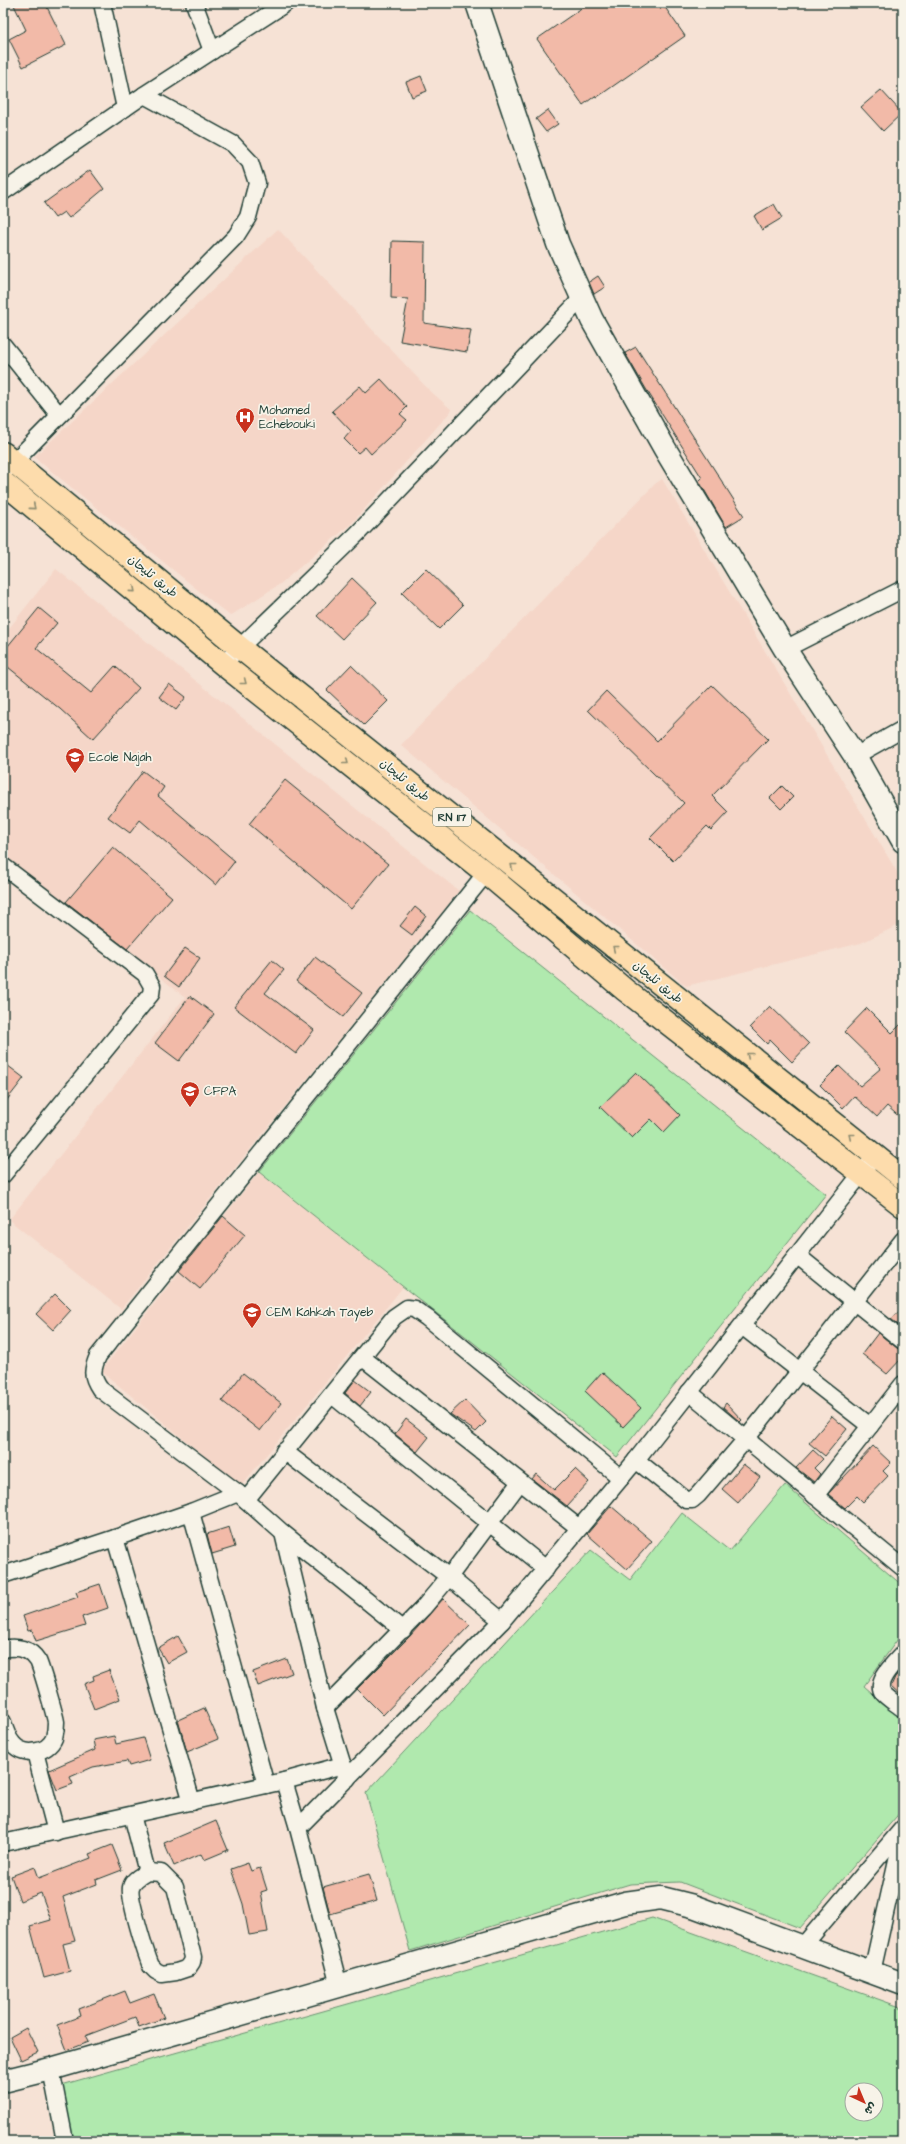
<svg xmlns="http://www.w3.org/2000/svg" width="906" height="2144" font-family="'Architects Daughter','Playpen Sans Arabic',sans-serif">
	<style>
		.built { fill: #f5d6c8 }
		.green { fill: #b0e9ae; stroke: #689371; fill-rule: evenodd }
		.building { fill: #f2baa8; stroke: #1f3d34 }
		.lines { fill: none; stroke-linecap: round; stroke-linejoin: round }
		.street-casing { stroke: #1f3d34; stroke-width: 19 }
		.secondary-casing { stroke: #1f3d34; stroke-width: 25 }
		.primary-casing { stroke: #1f3d34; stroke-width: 25 }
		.street { stroke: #f7f3e8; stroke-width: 16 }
		.secondary { stroke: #f7f3e8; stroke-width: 22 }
		.primary { stroke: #fddcac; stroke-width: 22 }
		.oneway { stroke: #8e8c70 }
		.labels { text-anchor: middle; stroke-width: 3.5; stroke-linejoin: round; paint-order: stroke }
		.shield { fill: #f7f3e8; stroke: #60746a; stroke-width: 1 }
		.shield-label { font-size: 11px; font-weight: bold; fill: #1f3d34 }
		.poi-label { font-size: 12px; fill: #1f3d34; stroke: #f7f3e8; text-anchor: start }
		.street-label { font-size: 12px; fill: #1f3d34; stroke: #f7f3e8 }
	</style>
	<rect width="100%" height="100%" fill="#f6e2d5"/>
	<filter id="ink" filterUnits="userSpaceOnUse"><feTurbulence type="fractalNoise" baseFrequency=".025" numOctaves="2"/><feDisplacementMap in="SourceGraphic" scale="8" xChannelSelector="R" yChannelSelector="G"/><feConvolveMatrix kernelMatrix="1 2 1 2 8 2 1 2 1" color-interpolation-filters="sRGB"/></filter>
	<g filter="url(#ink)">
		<g class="built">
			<path d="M278,229L429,390L452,410L352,523L280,584L230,616L34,457Z"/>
			<path d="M662,479L903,882V923L861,943L686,986L401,745L655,484Z"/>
			<path d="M56,569L459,891L121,1309L9,1220L185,997L3,855V636Z"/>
			<path d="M259,1172L403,1287L241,1486L101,1371Z"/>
		</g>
		<g class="green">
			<path d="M470,910L826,1194L617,1457L259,1172Z"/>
			<path d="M785,1485L903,1586V1632L864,1686L903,1720V1809L800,1928L680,1882L630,1884L410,1951L366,1793L591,1550L630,1580L682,1513L730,1551Z"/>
			<path d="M652,1918L903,2008V2141H69L58,2086ZM852,2090H876V2114H852Z"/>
		</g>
		<g class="building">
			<path d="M13,3H45L66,45L23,67L9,39L26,30Z"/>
			<path d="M589,3H662L685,36L596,98L595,96L583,105L537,39Z"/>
			<path d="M421,76L427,91L412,97L406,82Z"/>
			<path d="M881,90L902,113L883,131L861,107Z"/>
			<path d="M548,110L558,124L546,132L536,119Z"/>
			<path d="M90,170L104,189L69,218L64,212L55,218L44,203Z"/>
			<path d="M774,204L782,218L762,230L754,216Z"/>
			<path d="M392,241L425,242L424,323L471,330L467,352L400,341L408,299L391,298Z"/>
			<path d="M598,276L605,287L594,294L589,282Z"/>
			<path d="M636,347L744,516L726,527L699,481L702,478L646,389L625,353Z"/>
			<path d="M381,379L407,407L400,414L407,420L371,454L365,447L358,453L344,439L351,431L332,411L360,386L366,393Z"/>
			<path d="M426,569L463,605L439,629L402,593Z"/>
			<path d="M352,578L377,602L342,639L317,616Z"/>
			<path d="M39,608L57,623L36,648L91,693L115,666L139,688L93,739L60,709L3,663V652Z"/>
			<path d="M351,665L388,701L364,725L327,690Z"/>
			<path d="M169,684L186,697L176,710L159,697Z"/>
			<path d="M712,685L768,739L712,796L728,812L711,830L707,826L673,861L650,838L684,803L588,710L606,691L657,741Z"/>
			<path d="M143,771L164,787L158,796L235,861L216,885L140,820L130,833L108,817Z"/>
			<path d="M285,780L388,864L351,909L249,824Z"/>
			<path d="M782,786L793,797L781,809L770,798Z"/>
			<path d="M113,847L172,897L127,949L66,902Z"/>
			<path d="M415,907L426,916L412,935L400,926Z"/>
			<path d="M185,948L200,958L179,987L164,976Z"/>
			<path d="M315,957L362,993L343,1017L296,981Z"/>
			<path d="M272,960L284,970L265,993L314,1030L296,1054L234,1007Z"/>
			<path d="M190,996L214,1014L179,1061L155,1043Z"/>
			<path d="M770,1006L809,1044L792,1062L770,1040L767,1044L750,1027Z"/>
			<path d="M867,1008L892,1033L903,1022V1120L887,1106L877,1117L854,1096L843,1108L820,1085L839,1066L860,1086L881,1068L844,1032Z"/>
			<path d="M3,1062L24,1078L3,1105Z"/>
			<path d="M636,1072L680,1115L664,1132L651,1119L632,1138L600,1107Z"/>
			<path d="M223,1216L245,1235L200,1289L179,1271Z"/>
			<path d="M55,1294L71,1310L53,1330L36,1314Z"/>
			<path d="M903,1308V1329L891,1319Z"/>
			<path d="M878,1333L897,1348L903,1350V1357L887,1374L862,1354Z"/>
			<path d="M602,1372L641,1408L623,1427L585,1391Z"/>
			<path d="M243,1373L281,1403L260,1431L222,1401Z"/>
			<path d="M355,1380L371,1392L360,1406L345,1393Z"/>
			<path d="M465,1400L486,1422L476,1432L450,1414Z"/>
			<path d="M726,1403L742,1420L740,1422L723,1407Z"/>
			<path d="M832,1416L847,1429L825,1456L809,1443Z"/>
			<path d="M406,1419L429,1437L417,1452L395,1434Z"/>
			<path d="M873,1446L891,1463L883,1471L888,1476L863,1502L857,1496L845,1508L828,1494Z"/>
			<path d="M813,1450L823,1459L814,1468L820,1474L814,1482L796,1468Z"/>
			<path d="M743,1464L760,1477L738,1503L722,1489Z"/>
			<path d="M575,1469L589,1482L567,1506L532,1479L536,1474L554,1490Z"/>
			<path d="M611,1506L652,1541L627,1569L587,1534Z"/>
			<path d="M229,1527L235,1547L212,1554L207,1534Z"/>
			<path d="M100,1584L108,1608L82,1617L85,1626L36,1641L32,1630L28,1631L23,1616L78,1597L76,1592Z"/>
			<path d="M443,1599L470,1625L383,1715L357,1689L410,1636Z"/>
			<path d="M178,1636L187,1652L167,1663L158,1648Z"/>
			<path d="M287,1659L292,1673L258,1686L253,1672Z"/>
			<path d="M903,1668V1697L891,1686L895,1677Z"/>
			<path d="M109,1670L120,1699L94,1709L84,1684L94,1680L93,1676Z"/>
			<path d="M204,1708L218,1739L187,1752L178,1720Z"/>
			<path d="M114,1736L116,1744L143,1738L150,1760L129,1766L127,1761L93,1767L70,1777L73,1784L57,1790L49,1770L95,1750L93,1740Z"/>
			<path d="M216,1821L228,1850L204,1860L201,1854L174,1866L164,1843Z"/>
			<path d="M112,1845L122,1870L96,1880L97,1884L63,1897L75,1941L63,1944L70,1971L44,1978L30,1926L51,1920L41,1893L20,1901L11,1876L35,1867L39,1878L91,1858L89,1854Z"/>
			<path d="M248,1863L251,1871L260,1868L267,1890L261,1892L268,1932L249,1935L243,1904L231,1869Z"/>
			<path d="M369,1874L377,1901L330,1914L323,1887Z"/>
			<path d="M125,1991L130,2003L154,1994L164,2018L139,2027L135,2017L85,2036L88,2042L67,2050L57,2025L81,2016L79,2009Z"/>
			<path d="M26,2028L38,2052L21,2060L10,2037Z"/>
		</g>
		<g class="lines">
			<g class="street-casing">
				<g id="street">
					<path d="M102,3L125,108"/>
					<path d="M194,3L212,51"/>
					<path d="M3,192L144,95L286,3"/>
					<path d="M3,345L59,415"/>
					<path d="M3,473L236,236L248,217L257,183L250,162L233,144L144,95"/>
					<path d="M785,649L903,589"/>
					<path d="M232,655L357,534L582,298"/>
					<path d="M855,756L903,729"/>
					<path d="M3,866L145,974L152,986L151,994L3,1175"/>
					<path d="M798,1256L903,1341"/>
					<path d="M742,1326L870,1426"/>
					<path d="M363,1358L579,1528"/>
					<path d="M689,1392L903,1568"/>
					<path d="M332,1395L546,1569"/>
					<path d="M284,1451L449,1577L502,1621"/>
					<path d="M636,1460L686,1500H692L698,1495L746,1439L903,1240"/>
					<path d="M815,1496L903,1384"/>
					<path d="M246,1500L394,1317L407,1308L414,1309L427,1318L621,1478"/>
					<path d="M191,1512L266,1785"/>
					<path d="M283,1533L403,1630"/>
					<path d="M115,1538L191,1512L238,1493"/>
					<path d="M3,1575L115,1538L192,1802"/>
					<path d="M3,1649C16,1646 30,1648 38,1661C41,1667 55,1715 56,1722C56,1726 55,1734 54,1738C48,1753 24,1757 13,1744C7,1737 5,1730 3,1722"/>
					<path d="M903,1653C896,1662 874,1680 883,1693C888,1699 897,1704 903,1709"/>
					<path d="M325,1708L423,1608L449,1577L520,1482"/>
					<path d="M35,1752L56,1832"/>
					<path d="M347,1779L325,1708L283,1533L238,1493L100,1389C91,1376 92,1370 98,1356L486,873"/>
					<path d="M284,1781L298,1828"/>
					<path d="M132,1815L147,1872"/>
					<path d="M3,1843L284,1781L343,1765"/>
					<path d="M147,1872L161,1873L175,1887L193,1957L192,1962L188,1968L176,1972L162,1974L156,1971L151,1966C146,1954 128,1897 131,1887C133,1879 141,1876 147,1872Z"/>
					<path d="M802,1947L903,1828"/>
					<path d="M872,1972L903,1833"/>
					<path d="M339,1986L298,1828L502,1621L636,1460L868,1165"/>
					<path d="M51,2069L65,2141"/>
				</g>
			</g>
			<g class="secondary-casing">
				<g id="secondary">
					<path d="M477,3L558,244L592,320L665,449L785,649L855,756L903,841"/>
					<path d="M3,2081L51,2069L625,1903L661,1898L693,1906L903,1984"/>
				</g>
			</g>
			<g class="primary-casing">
				<g id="primary">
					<path d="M3,453L239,647L903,1178"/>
					<path d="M3,482L224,665L486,873L625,990L903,1206"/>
				</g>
			</g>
			<use href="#street" class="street"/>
			<use href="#secondary" class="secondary"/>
			<use href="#primary" class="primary"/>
		</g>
		<defs><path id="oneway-chevron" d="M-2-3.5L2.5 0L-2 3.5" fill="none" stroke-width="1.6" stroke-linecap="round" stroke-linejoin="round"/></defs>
		<g class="oneway">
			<use href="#oneway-chevron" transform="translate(33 507) rotate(40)"/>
			<use href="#oneway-chevron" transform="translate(133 590) rotate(40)"/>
			<use href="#oneway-chevron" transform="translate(244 682) rotate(38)"/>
			<use href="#oneway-chevron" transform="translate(346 762) rotate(38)"/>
			<use href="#oneway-chevron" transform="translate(513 866) rotate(-141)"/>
			<use href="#oneway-chevron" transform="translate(615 948) rotate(-141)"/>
			<use href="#oneway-chevron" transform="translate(749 1055) rotate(-141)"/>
			<use href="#oneway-chevron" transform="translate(851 1136) rotate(-141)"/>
		</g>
	</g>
	<defs>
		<g id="hospital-pin" transform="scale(1)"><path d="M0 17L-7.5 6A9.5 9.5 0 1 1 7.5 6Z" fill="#c8321e" stroke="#f7f3e8"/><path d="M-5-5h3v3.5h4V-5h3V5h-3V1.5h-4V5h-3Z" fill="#fff"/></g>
		<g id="school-pin" transform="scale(1)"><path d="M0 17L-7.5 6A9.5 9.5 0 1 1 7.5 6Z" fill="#c8321e" stroke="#f7f3e8"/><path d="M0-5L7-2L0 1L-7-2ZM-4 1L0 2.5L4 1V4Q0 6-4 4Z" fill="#fff"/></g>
		<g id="university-pin" transform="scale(1)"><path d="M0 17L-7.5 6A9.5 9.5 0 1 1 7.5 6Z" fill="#c8321e" stroke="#f7f3e8"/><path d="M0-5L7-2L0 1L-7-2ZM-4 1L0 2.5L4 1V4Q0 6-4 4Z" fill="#fff"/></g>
	</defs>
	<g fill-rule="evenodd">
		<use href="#hospital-pin" x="245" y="417"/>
		<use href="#school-pin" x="75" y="757"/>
		<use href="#university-pin" x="190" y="1091"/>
		<use href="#school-pin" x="252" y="1312"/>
	</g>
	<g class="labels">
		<rect class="shield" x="433" y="808" width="38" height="18" rx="3"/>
		<g class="shield-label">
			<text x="452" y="821">RN 117</text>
		</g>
		<g class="poi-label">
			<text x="259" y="414">Mohamed<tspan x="259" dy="14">Echebouki</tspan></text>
			<text x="89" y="761">Ecole Najah</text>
			<text x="204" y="1095">CFPA</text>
			<text x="266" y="1316">CEM Kahkah Tayeb</text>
		</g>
		<g class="street-label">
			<text transform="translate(153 576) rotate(39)" y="4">طريق ثليجان</text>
			<text transform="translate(405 780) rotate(39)" y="4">طريق ثليجان</text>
			<text transform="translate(658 982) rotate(39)" y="4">طريق ثليجان</text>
		</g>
	</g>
	<rect width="906" height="2144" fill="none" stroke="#f7f3e8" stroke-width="16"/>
	<rect x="8" y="8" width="890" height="2128" fill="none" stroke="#1f3d34" stroke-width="1.5" filter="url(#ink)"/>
	<g transform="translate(864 2102) rotate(136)"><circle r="19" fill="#f7f3e8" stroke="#a1aaa0"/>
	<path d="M0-3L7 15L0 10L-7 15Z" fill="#c8321e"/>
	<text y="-6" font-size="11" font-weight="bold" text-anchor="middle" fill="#1f3d34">ش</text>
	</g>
</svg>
